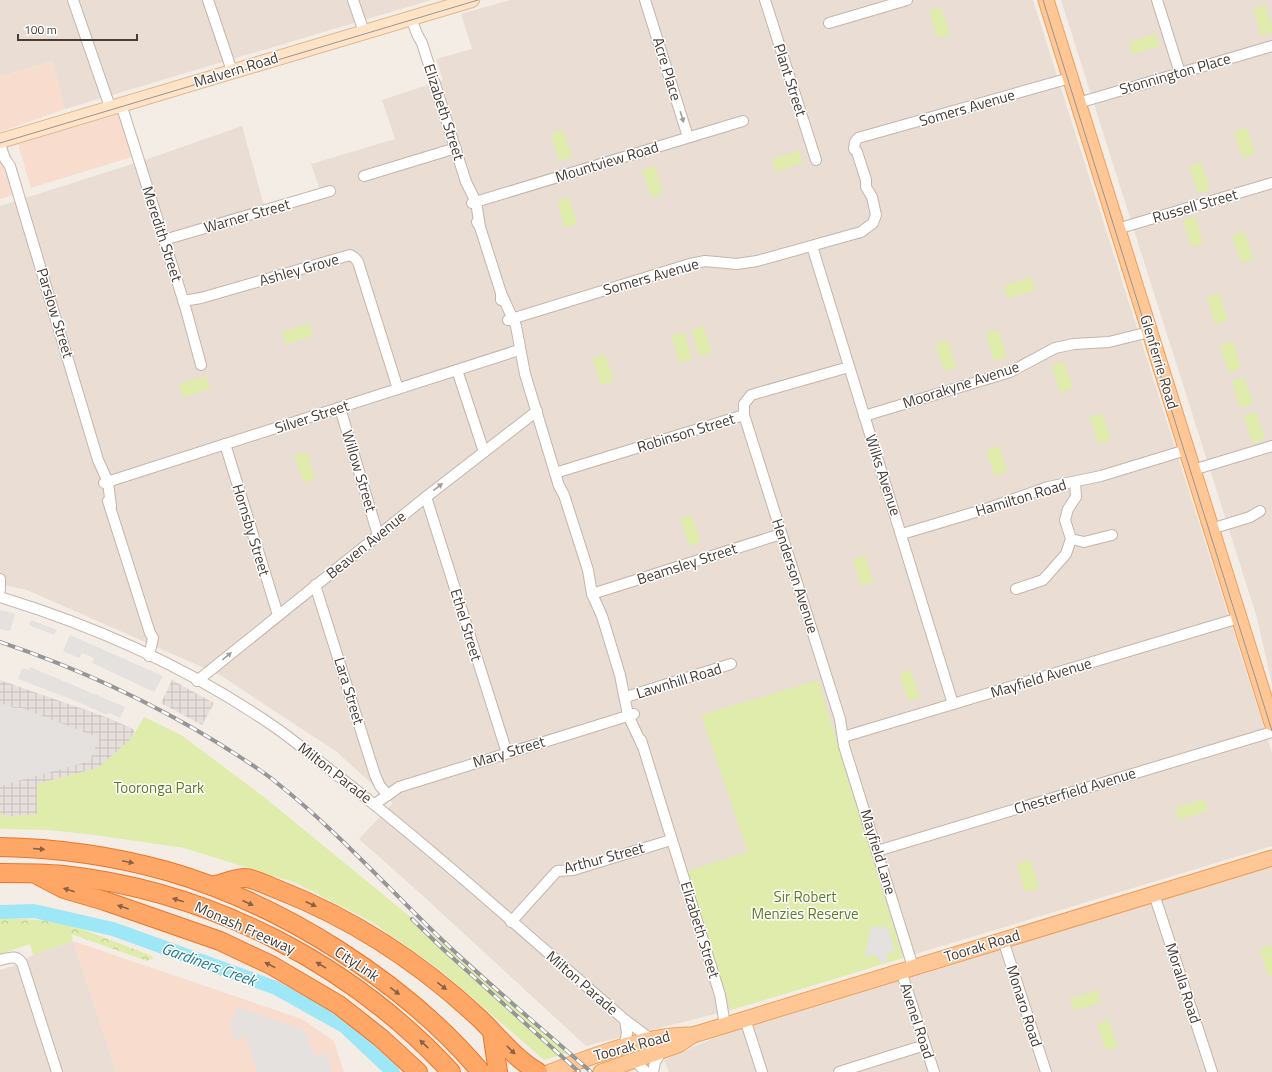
<svg xmlns="http://www.w3.org/2000/svg" width="1272" height="1072" font-family="'Titillium Web',sans-serif">
	<style>
		.residential { fill: #e9ddd4 }
		.commercial { fill: #f8ddcf }
		.industrial { fill: url(#industrial-grid) }
		.green { fill: #dfecab }
		.forest { fill: url(#forest-crowns) }
		.parking { fill: #e5e1df }
		.lines { fill: none; stroke-linecap: round; stroke-linejoin: round }
		.river { stroke: #9de7f6; stroke-width: 14 }
		.street-casing { stroke: #c4b5ab; stroke-width: 12 }
		.secondary-casing { stroke: #dcb794; stroke-width: 16 }
		.primary-casing { stroke: #ee9e5b; stroke-width: 17 }
		.highway-casing { stroke: #ea752a; stroke-width: 20 }
		.street { stroke: #fff; stroke-width: 10 }
		.secondary { stroke: #ffe3c6; stroke-width: 14 }
		.primary { stroke: #ffc795; stroke-width: 15 }
		.highway { stroke: #ffa767; stroke-width: 18 }
		.tram { stroke: #969696; stroke-width: 1 }
		.rail-casing { stroke: #969696; stroke-width: 4 }
		.rail { stroke: #fff; stroke-width: 2.5; stroke-dasharray: 8; stroke-linecap: butt }
		.oneway { fill: #a49e9a }
		.oneway2 { fill: #886146 }
		.labels { text-anchor: middle; stroke-width: 3; stroke-linejoin: round; paint-order: stroke }
		.street-label { font-size: 15px; fill: #483c35; stroke: #fff }
		.park-label { font-size: 15px; fill: #5c7f23; stroke: #fff }
		.water-label { font-size: 16px; font-style: italic; fill: #207d92; stroke: #fff }
	</style>
	<defs>
		<pattern id="industrial-grid" width="8" height="8" patternUnits="userSpaceOnUse"><rect width="8" height="8" fill="#e7dfdb"/><path d="M0 4h8M4 0v8" fill="none" stroke="#c8c0bd"/></pattern>
		<pattern id="forest-crowns" width="20" height="18" patternUnits="userSpaceOnUse"><rect width="20" height="18" fill="#dfecab"/><path d="M2 6a3 3 0 1 1 6 0M12 15a3 3 0 1 1 6 0" fill="none" stroke="#c1cb94"/></pattern>
	</defs>
	<rect width="100%" height="100%" fill="#f4ede6"/>
	<g class="residential">
		<path d="M0,0H431L65,109L52,61L0,77Z"/>
		<path d="M510,0H1033L1272,753V846L731,1010L586,1046L422,895L359,839L393,803L337,752L220,675L27,590L0,584V206L148,159L242,126L266,213L322,195L311,164L395,139L382,100L443,80L436,59L472,49L461,14Z"/>
		<path d="M1061,0H1272V684L1257,618Z"/>
		<path d="M1272,867V1072H669L664,1060L732,1030Z"/>
		<path d="M73,941L116,1072H0V970L13,966L33,955Z"/>
	</g>
	<g class="commercial">
		<path d="M52,61L65,109L0,132V77Z"/>
		<path d="M119,114L132,157L31,188L18,144Z"/>
		<path d="M0,151L13,195L0,199Z"/>
		<path d="M73,941L302,1019L334,1041L344,1072H116Z"/>
	</g>
	<g class="industrial">
		<path d="M0,680L109,718L135,730L131,739L98,768L37,784V814L5,817L4,814H0Z"/>
		<path d="M172,680L214,703L202,725L161,703Z"/>
	</g>
	<g class="green">
		<path d="M1265,5L1272,26V32L1261,36L1253,9Z"/>
		<path d="M941,7L950,34L937,38L929,11Z"/>
		<path d="M1156,34L1160,46L1132,54L1129,42Z"/>
		<path d="M1247,128L1255,154L1243,158L1234,131Z"/>
		<path d="M563,130L572,157L559,161L551,134Z"/>
		<path d="M799,151L803,163L776,172L772,159Z"/>
		<path d="M1201,162L1210,189L1198,193L1189,166Z"/>
		<path d="M655,166L663,193L651,197L642,170Z"/>
		<path d="M569,197L577,224L565,228L557,201Z"/>
		<path d="M1196,217L1203,244L1191,247L1183,220Z"/>
		<path d="M1245,232L1253,259L1241,263L1232,236Z"/>
		<path d="M1031,277L1035,290L1008,298L1004,286Z"/>
		<path d="M1219,293L1228,320L1215,324L1207,297Z"/>
		<path d="M309,323L313,336L286,344L282,332Z"/>
		<path d="M703,326L712,352L700,357L691,330Z"/>
		<path d="M999,330L1007,357L994,361L986,334Z"/>
		<path d="M684,332L692,359L680,363L671,336Z"/>
		<path d="M948,340L956,368L944,371L936,344Z"/>
		<path d="M1233,341L1241,368L1228,372L1220,345Z"/>
		<path d="M605,354L614,381L601,385L593,358Z"/>
		<path d="M1064,362L1073,388L1060,392L1052,366Z"/>
		<path d="M206,376L210,389L183,397L179,384Z"/>
		<path d="M1244,377L1253,404L1240,408L1232,381Z"/>
		<path d="M1256,412L1265,439L1252,443L1244,415Z"/>
		<path d="M1102,413L1111,440L1098,444L1090,417Z"/>
		<path d="M999,446L1007,472L995,476L986,450Z"/>
		<path d="M307,452L315,479L303,482L294,455Z"/>
		<path d="M692,515L701,542L689,546L680,519Z"/>
		<path d="M865,556L873,583L861,586L853,560Z"/>
		<path d="M911,670L920,697L908,701L899,674Z"/>
		<path d="M818,680L903,958L731,1010L687,871L748,852L701,715Z"/>
		<path d="M144,717L181,735L264,797L452,951L567,1053L544,1060L440,970L372,922L296,883L184,848L95,835L49,830L0,829V814H4L5,817L37,814V784L98,768L131,739Z"/>
		<path d="M1204,799L1208,811L1179,820L1175,808Z"/>
		<path d="M1031,860L1039,888L1025,892L1017,864Z"/>
		<path d="M0,918L51,921L69,925L73,941L33,955L30,944L0,954Z"/>
		<path d="M1272,945V975L1268,976L1259,949Z"/>
		<path d="M1097,990L1101,1002L1074,1011L1070,999Z"/>
		<path d="M1109,1020L1118,1047L1106,1051L1097,1024Z"/>
	</g>
	<path class="forest" d="M0,918L51,921L87,931L152,956L154,958L147,961L49,926L0,927Z"/>
	<g class="parking">
		<path d="M0,610L15,614L10,631L0,629Z"/>
		<path d="M31,620L57,630L54,635L29,625Z"/>
		<path d="M70,635L163,676L154,692L92,663L94,658L82,653L79,658L63,651Z"/>
		<path d="M30,667L125,707L120,718L109,713L107,715L76,701L18,679L22,668L29,670Z"/>
		<path d="M5,704L14,708H22L99,738L90,761L0,786V706Z"/>
		<path d="M871,926L888,927L895,952L887,953L888,961L882,963L875,955L865,956Z"/>
		<path d="M237,1007L302,1030L307,1036L314,1055L326,1053L332,1072H258L246,1037L235,1040L230,1028Z"/>
	</g>
	<g class="lines">
		<path class="river" d="M0,912L34,911L113,929L276,988L344,1026L393,1072"/>
		<g class="street-casing">
			<g id="street">
				<path d="M73,0L110,107"/>
				<path d="M208,0L232,71"/>
				<path d="M353,0L364,32"/>
				<path d="M645,0L688,137"/>
				<path d="M765,0L816,160"/>
				<path d="M1157,0L1180,73"/>
				<path d="M411,18L417,34L422,43L466,182L476,202L480,227"/>
				<path d="M829,23L907,0"/>
				<path d="M1078,103L1272,46"/>
				<path d="M121,104L185,306L201,365"/>
				<path d="M0,144L5,159L10,166L98,460L108,482L111,506"/>
				<path d="M364,176L456,148"/>
				<path d="M472,203L743,121"/>
				<path d="M477,222L480,227L501,293V300"/>
				<path d="M1117,229L1272,183"/>
				<path d="M164,240L330,191"/>
				<path d="M812,246L953,704"/>
				<path d="M501,293L516,326L525,374L559,486L564,495L588,570L592,594L602,616L620,675L628,715L642,745"/>
				<path d="M183,301L201,298L350,255L355,258L358,262L398,389"/>
				<path d="M508,320L690,264L705,261L737,264L757,261L861,232L873,223L876,215L872,197L866,187V180L857,152L854,149L855,142L858,138L1070,78"/>
				<path d="M457,370L484,452"/>
				<path d="M340,408L378,535"/>
				<path d="M744,415L840,719L844,746L913,967"/>
				<path d="M864,416L1010,372L1055,348L1074,344L1109,342L1149,332"/>
				<path d="M225,444L278,615"/>
				<path d="M1193,470L1272,446"/>
				<path d="M555,473L744,415V404L751,395L849,367"/>
				<path d="M104,483L519,350"/>
				<path d="M426,497L507,753"/>
				<path d="M108,501L150,633L153,638L149,656"/>
				<path d="M1211,529L1250,517L1260,511"/>
				<path d="M902,534L989,508L1048,487L1101,476L1186,450"/>
				<path d="M1071,539L1084,542L1112,535"/>
				<path d="M0,579V590"/>
				<path d="M315,585L375,775L380,786L388,795"/>
				<path d="M1016,589L1043,580L1066,554L1071,539L1065,520L1068,509L1076,497L1075,482"/>
				<path d="M592,594L781,534"/>
				<path d="M0,597C98,627 195,671 279,730C297,743 315,758 333,772C434,850 528,936 625,1020L652,1040"/>
				<path d="M197,681L426,497L537,411"/>
				<path d="M626,697L731,664"/>
				<path d="M843,737L1239,618"/>
				<path d="M641,740L720,995L725,1025"/>
				<path d="M375,804L399,787L634,714"/>
				<path d="M877,851L1272,732"/>
				<path d="M1154,894L1212,1072"/>
				<path d="M511,922L557,871L573,870L671,840"/>
				<path d="M1003,940L1046,1072"/>
				<path d="M0,960C9,958 16,954 22,963L57,1072"/>
				<path d="M901,971L934,1072"/>
				<path d="M745,1019L762,1072"/>
				<path d="M624,1047L627,1033L625,1020"/>
				<path d="M634,1060L646,1072"/>
				<path d="M653,1072L655,1062L662,1051"/>
				<path d="M839,1072L925,1045"/>
			</g>
		</g>
		<g class="secondary-casing">
			<path id="secondary" d="M0,141L472,0"/>
		</g>
		<g class="primary-casing">
			<g id="primary">
				<path d="M1046,0L1272,723"/>
				<path d="M550,1072C591,1057 650,1033 693,1035"/>
				<path d="M601,1072L678,1045L693,1035L1272,858"/>
			</g>
		</g>
		<g class="highway-casing">
			<g id="highway">
				<path d="M0,847C56,848 113,856 167,871C281,904 404,981 481,1072"/>
				<path d="M0,873C21,873 43,873 63,875C211,891 351,964 451,1072"/>
				<path d="M39,876L64,889L105,901L220,941L271,965L339,1005L381,1038L418,1072"/>
				<path d="M212,886C222,884 235,878 245,878C253,878 271,887 279,890C353,919 420,963 478,1017C497,1035 515,1059 538,1072"/>
				<path d="M492,1032L498,1072"/>
			</g>
		</g>
		<use href="#street" class="street"/>
		<use href="#secondary" class="secondary"/>
		<use href="#primary" class="primary"/>
		<use href="#highway" class="highway"/>
		<g class="tram">
			<path d="M1043,0L1272,731"/>
			<path d="M0,143L478,0"/>
		</g>
		<g class="rail-casing">
			<g id="rail">
				<path d="M0,642C77,668 149,701 218,743C238,756 259,768 277,783C335,829 385,885 438,936C487,983 540,1027 591,1072"/>
				<path d="M412,919L444,950L579,1072"/>
			</g>
		</g>
		<use href="#rail" class="rail"/>
	</g>
	<defs><path id="oneway-solid" d="M-6-.8H1V-3.2L6.5 0L1 3.2V.8H-6Z"/></defs>
	<g class="oneway">
		<use href="#oneway-solid" transform="translate(682 117) rotate(73)"/>
		<use href="#oneway-solid" transform="translate(438 487) rotate(-38)"/>
		<use href="#oneway-solid" transform="translate(227 656) rotate(-39)"/>
	</g>
	<g class="oneway2">
		<use href="#oneway-solid" transform="translate(39 849) rotate(5)"/>
		<use href="#oneway-solid" transform="translate(128 862) rotate(12)"/>
		<use href="#oneway-solid" transform="translate(69 890) rotate(-163)"/>
		<use href="#oneway-solid" transform="translate(178 900) rotate(-163)"/>
		<use href="#oneway-solid" transform="translate(248 903) rotate(24)"/>
		<use href="#oneway-solid" transform="translate(311 904) rotate(25)"/>
		<use href="#oneway-solid" transform="translate(123 907) rotate(-161)"/>
		<use href="#oneway-solid" transform="translate(270 965) rotate(-153)"/>
		<use href="#oneway-solid" transform="translate(321 965) rotate(-149)"/>
		<use href="#oneway-solid" transform="translate(442 986) rotate(38)"/>
		<use href="#oneway-solid" transform="translate(395 991) rotate(37)"/>
		<use href="#oneway-solid" transform="translate(424 1044) rotate(-137)"/>
		<use href="#oneway-solid" transform="translate(511 1050) rotate(45)"/>
	</g>
	<g class="labels">
		<g class="street-label">
			<text transform="translate(667 69) rotate(73)" y="5">Acre Place</text>
			<text transform="translate(236 70) rotate(-17)" y="5">Malvern Road</text>
			<text transform="translate(1175 74) rotate(-16)" y="5">Stonnington Place</text>
			<text transform="translate(790 80) rotate(72)" y="5">Plant Street</text>
			<text transform="translate(967 108) rotate(-16)" y="5">Somers Avenue</text>
			<text transform="translate(444 112) rotate(72)" y="5">Elizabeth Street</text>
			<text transform="translate(607 162) rotate(-17)" y="5">Mountview Road</text>
			<text transform="translate(1195 206) rotate(-16)" y="5">Russell Street</text>
			<text transform="translate(247 216) rotate(-16)" y="5">Warner Street</text>
			<text transform="translate(162 234) rotate(72)" y="5">Meredith Street</text>
			<text transform="translate(299 270) rotate(-16)" y="5">Ashley Grove</text>
			<text transform="translate(651 277) rotate(-16)" y="5">Somers Avenue</text>
			<text transform="translate(55 313) rotate(73)" y="5">Parslow Street</text>
			<text transform="translate(1159 362) rotate(73)" y="5">Glenferrie Road</text>
			<text transform="translate(961 385) rotate(-18)" y="5">Moorakyne Avenue</text>
			<text transform="translate(312 417) rotate(-18)" y="5">Silver Street</text>
			<text transform="translate(686 433) rotate(-17)" y="5">Robinson Street</text>
			<text transform="translate(359 471) rotate(73)" y="5">Willow Street</text>
			<text transform="translate(883 475) rotate(72)" y="5">Wilks Avenue</text>
			<text transform="translate(1021 498) rotate(-17)" y="5">Hamilton Road</text>
			<text transform="translate(251 530) rotate(73)" y="5">Hornsby Street</text>
			<text transform="translate(366 545) rotate(-39)" y="5">Beaven Avenue</text>
			<text transform="translate(687 564) rotate(-18)" y="5">Beamsley Street</text>
			<text transform="translate(795 576) rotate(72)" y="5">Henderson Avenue</text>
			<text transform="translate(466 625) rotate(73)" y="5">Ethel Street</text>
			<text transform="translate(1041 678) rotate(-17)" y="5">Mayfield Avenue</text>
			<text transform="translate(679 681) rotate(-17)" y="5">Lawnhill Road</text>
			<text transform="translate(349 691) rotate(73)" y="5">Lara Street</text>
			<text transform="translate(509 752) rotate(-17)" y="5">Mary Street</text>
			<text transform="translate(335 773) rotate(38)" y="5">Milton Parade</text>
			<text transform="translate(1075 791) rotate(-17)" y="5">Chesterfield Avenue</text>
			<text transform="translate(878 852) rotate(73)" y="5">Mayfield Lane</text>
			<text transform="translate(604 858) rotate(-15)" y="5">Arthur Street</text>
			<text transform="translate(245 928) rotate(24)" y="5">Monash Freeway</text>
			<text transform="translate(700 930) rotate(73)" y="5">Elizabeth Street</text>
			<text transform="translate(982 946) rotate(-17)" y="5">Toorak Road</text>
			<text transform="translate(357 964) rotate(34)" y="5">CityLink</text>
			<text transform="translate(582 983) rotate(41)" y="5">Milton Parade</text>
			<text transform="translate(1183 983) rotate(72)" y="5">Moralla Road</text>
			<text transform="translate(1024 1006) rotate(72)" y="5">Monaro Road</text>
			<text transform="translate(917 1021) rotate(72)" y="5">Avenel Road</text>
			<text transform="translate(632 1046) rotate(-15)" y="5">Toorak Road</text>
		</g>
		<g class="park-label">
			<text x="159" y="793">Tooronga Park</text>
			<text x="805" y="902">Sir Robert<tspan x="805" dy="17">Menzies Reserve</tspan></text>
		</g>
		<g class="water-label">
			<text transform="translate(209 964) rotate(20)" y="6">Gardiners Creek</text>
		</g>
	</g>
	<path d="M18 34v6h119v-6" fill="none" stroke="#483c35" stroke-width="2"/>
	<text x="24" y="34" font-size="12" fill="#483c35" stroke="#ffffff" stroke-width="3" paint-order="stroke">100 m</text>
</svg>
